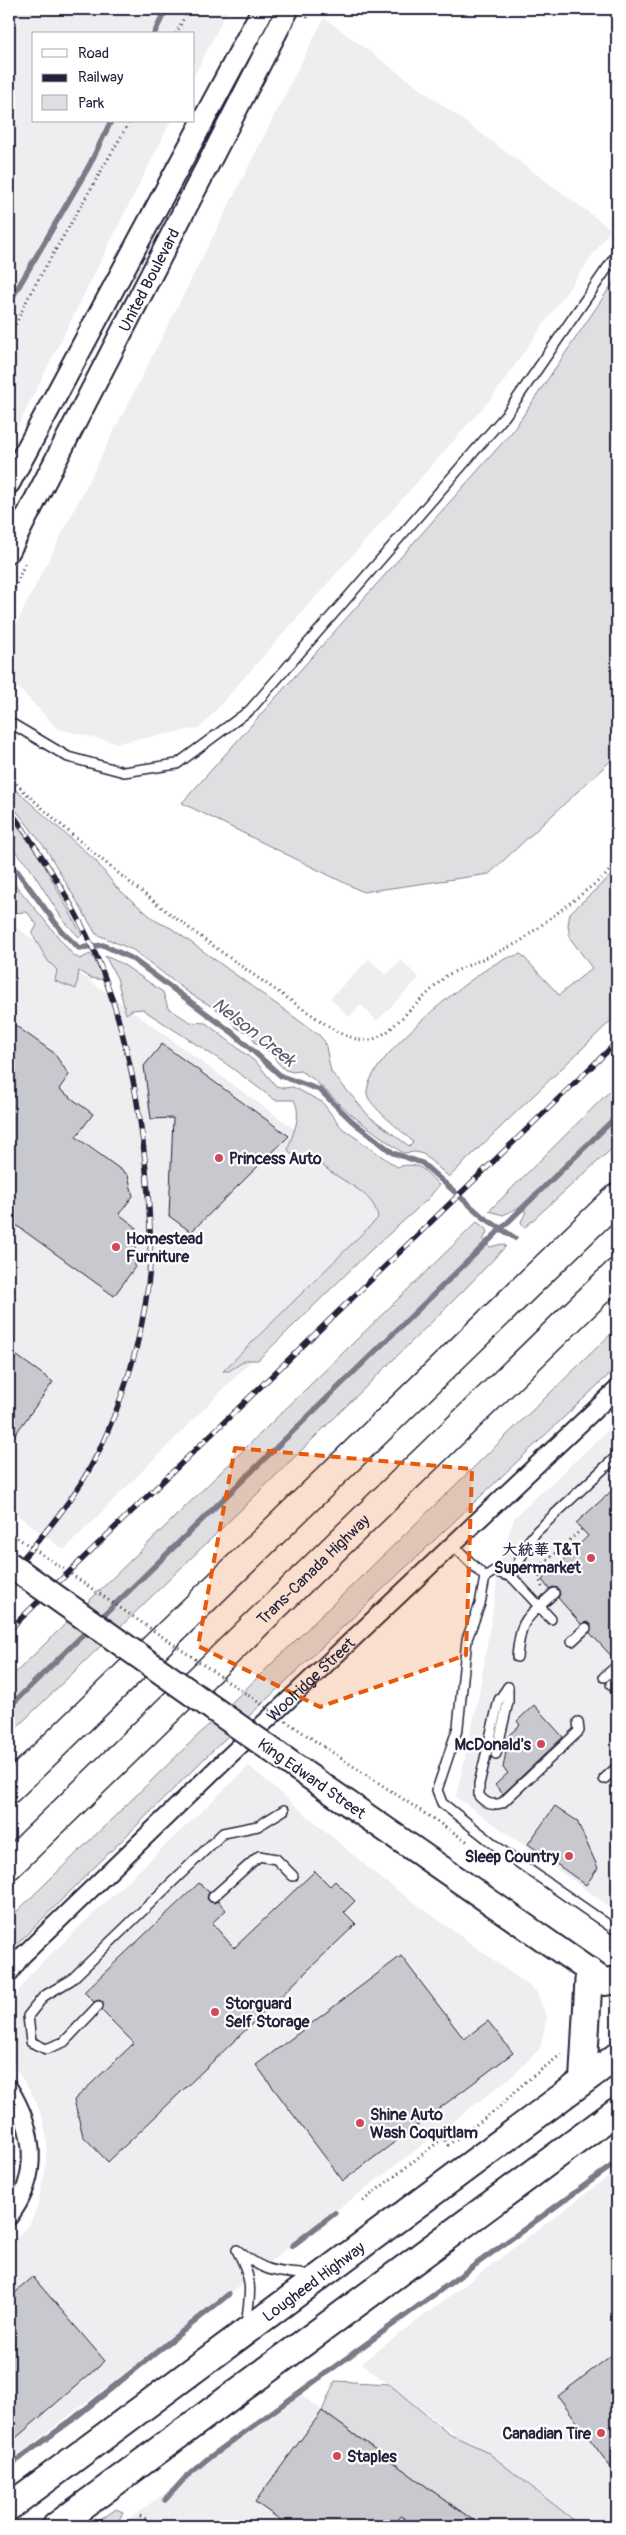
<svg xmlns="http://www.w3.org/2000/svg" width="626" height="2535" font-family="Pangolin,'LXGW WenKai TC',sans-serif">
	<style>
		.built { fill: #eeeef1 }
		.green { fill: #dfdfe2; stroke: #80808e }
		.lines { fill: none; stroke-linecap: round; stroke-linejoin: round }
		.stream { stroke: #7a7a88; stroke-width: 5.5 }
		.building { fill: #c8c8cf; stroke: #22223b }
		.service-casing { stroke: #22223b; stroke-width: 12 }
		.minor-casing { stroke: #22223b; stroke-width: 20 }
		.tertiary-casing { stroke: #22223b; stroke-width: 25 }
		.secondary-casing { stroke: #22223b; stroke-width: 28 }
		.primary-casing { stroke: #22223b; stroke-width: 30 }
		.motorway-casing { stroke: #22223b; stroke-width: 31 }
		.path { stroke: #22223b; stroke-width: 3; stroke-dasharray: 1 4; stroke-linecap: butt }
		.service { stroke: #fff; stroke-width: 9 }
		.minor { stroke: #fff; stroke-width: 16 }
		.tertiary { stroke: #fff; stroke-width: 21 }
		.secondary { stroke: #fff; stroke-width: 24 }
		.primary { stroke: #fff; stroke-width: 26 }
		.motorway { stroke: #fff; stroke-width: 28 }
		.rail-casing { stroke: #22223b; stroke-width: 5.5 }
		.rail { stroke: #fff; stroke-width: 4; stroke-dasharray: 11; stroke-linecap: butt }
		.secondary-bridge-casing { stroke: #22223b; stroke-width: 28; stroke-linecap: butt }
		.path-bridge { stroke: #22223b; stroke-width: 3; stroke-dasharray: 1 4; stroke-linecap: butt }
		.secondary-bridge { stroke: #fff; stroke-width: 24 }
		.marked { fill: #e8590c; fill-opacity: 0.2; stroke: #e8590c; stroke-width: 4; stroke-dasharray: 10 6; stroke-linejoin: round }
		.poi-dot { fill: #d1495b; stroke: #fff; stroke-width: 2 }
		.labels { text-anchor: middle; stroke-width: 4.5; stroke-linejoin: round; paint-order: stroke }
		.street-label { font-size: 16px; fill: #22223b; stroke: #fff }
		.poi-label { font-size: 16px; font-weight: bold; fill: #22223b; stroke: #fff; text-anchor: start }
		.water-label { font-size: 18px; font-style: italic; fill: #5c5c6f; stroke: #fff }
	</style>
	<rect width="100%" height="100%" fill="#fff"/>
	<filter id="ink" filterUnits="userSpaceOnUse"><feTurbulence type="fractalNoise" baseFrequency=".02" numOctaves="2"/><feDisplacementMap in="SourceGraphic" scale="10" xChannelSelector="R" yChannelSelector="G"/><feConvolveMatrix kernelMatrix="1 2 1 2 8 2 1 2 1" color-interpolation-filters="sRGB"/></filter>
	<g filter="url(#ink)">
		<g class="built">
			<path d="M9,9H228L194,76V34H34V121H171L9,444Z"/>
			<path d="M324,18L611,229L493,396L200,728L117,743L58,729L11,680L9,638Z"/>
			<path d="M9,922L403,1208L64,1550L9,1509Z"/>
			<path d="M369,959L386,975L401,960L419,978L377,1021L361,1005L349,1017L330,998Z"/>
			<path d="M617,1422V1912L456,1797L478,1699L496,1591L498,1562L515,1517Z"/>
			<path d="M249,1766L378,1876L536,1991L547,2017L540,2048L516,2073L9,2462V2244L29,2226L37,2207L45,2173L47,2142L43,2119L32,2094L16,2069L10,2049L9,2025L11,2010L18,1992L30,1974Z"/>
			<path d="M617,2170V2526H574L361,2363Z"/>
			<path d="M302,2395L471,2526H119Z"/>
		</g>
		<g class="green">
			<path d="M617,277V755L489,874L363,892L182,803L512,432Z"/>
			<path d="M9,784L96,861L116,887L156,921L171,928L319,1035L325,1042L331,1072L370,1117L409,1146L413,1142C403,1131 368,1106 367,1093C365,1060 473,974 502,960C508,957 515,956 521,954L559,995L592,968L570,938L568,925L570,913L617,870V1015L449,1177L423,1154L415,1152L403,1153L354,1117L312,1078L300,1071L293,1072L285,1070L277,1062L273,1054L255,1043L251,1034L237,1028L226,1015L189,993L133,950L96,934L46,849L9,801Z"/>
			<path d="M9,814L42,861L82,935L79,937L63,920L30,868L9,845Z"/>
			<path d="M9,877L73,955L80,959L90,954L93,957L104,980L90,978L79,971L76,989L55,981L57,970L48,961L32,934L37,925L27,912L9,913Z"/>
			<path d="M105,956L121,963L163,992L168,1008L190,1022L206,1023L257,1063L276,1086L284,1088L293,1087L322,1102L342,1128L397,1167C420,1161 424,1170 439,1185L428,1199L370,1251L258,1360H246L229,1371H223L378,1218C376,1197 352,1186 337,1176C328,1171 320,1163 312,1156L304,1163L299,1162L288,1150C292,1132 303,1118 294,1100H275L225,1063L142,1009L132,1010L126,1014L117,978Z"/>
			<path d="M617,1084V1144L524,1228L521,1222L526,1212L518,1208L503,1215L489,1211Z"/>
			<path d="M477,1222L485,1228L487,1232L483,1240L490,1247L502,1244L506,1246L465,1289L255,1496L9,1735V1679Z"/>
			<path d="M617,1328V1367L208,1755L9,1952V1919Z"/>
			<path d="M335,2381L389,2384L449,2434L486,2451L571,2518L578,2526H485L474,2521L322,2411Z"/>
			<path d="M116,2509L123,2512L116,2526H92Z"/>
		</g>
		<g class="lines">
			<g class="stream">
				<path d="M154,34L166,9"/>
				<path d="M9,303L89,166L111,121"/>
				<path d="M9,866L17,871L63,933L79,948L103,945L131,958L233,1033L281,1076L320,1090L352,1121L393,1153L422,1163L483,1217L515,1238"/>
				<path d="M99,1620L617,1116"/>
				<path d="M9,1707L90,1628"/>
				<path d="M292,2246L335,2213"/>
				<path d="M9,2466L72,2420L229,2294"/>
				<path d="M165,2500L185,2478L206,2460L617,2162"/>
			</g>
		</g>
		<g class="building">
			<path d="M9,1021L54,1053L69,1075L59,1089L93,1114L76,1137L128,1175L133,1196L119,1214L136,1227L135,1267L114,1296L9,1220Z"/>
			<path d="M162,1044L289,1136L191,1232L169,1216L173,1118L151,1119L144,1066Z"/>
			<path d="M9,1350L53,1382L9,1443Z"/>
			<path d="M617,1486V1660H615L590,1633L591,1624L587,1622L581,1624L558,1598L560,1594L558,1588L553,1587L549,1589L542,1580L588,1536L576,1523Z"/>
			<path d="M534,1705L563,1737L503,1794L495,1785L508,1773L503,1768L509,1735L520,1725L517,1721Z"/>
			<path d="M555,1806L577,1821L598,1868L586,1885L528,1844Z"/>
			<path d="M315,1871L330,1886L335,1881L355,1901L344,1912L356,1924L108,2162L83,2136L74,2100L134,2043L102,2011L103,2002L99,2000L94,2002L84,1992L199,1883L209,1892L207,1898L209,1901L214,1903L218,1901L226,1910L212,1923L234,1948Z"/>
			<path d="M401,1956L464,2039L488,2021L513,2053L343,2181L256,2065Z"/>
			<path d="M33,2277L105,2361L9,2444V2298Z"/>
			<path d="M617,2351V2476L558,2396Z"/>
			<path d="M322,2411L481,2526H415L401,2516L393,2526H289L255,2502Z"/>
		</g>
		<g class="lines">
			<g class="service-casing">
				<g id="service">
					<path d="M9,722L68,757L124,772L177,764L250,710L505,416L617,254"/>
					<path d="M617,1456L537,1531L528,1542L512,1577L494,1571L485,1577L480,1604L467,1639L458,1727L437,1790L442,1803L509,1856L617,1931"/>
					<path d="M453,1545L485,1577"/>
					<path d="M512,1577L551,1619"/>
					<path d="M572,1641L586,1628"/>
					<path d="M517,1657C521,1617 525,1620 554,1593"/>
					<path d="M604,1677L617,1666"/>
					<path d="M611,1684L617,1691"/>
					<path d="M508,1687L499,1700L479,1784V1796C487,1804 491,1806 502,1803L579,1731L578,1722"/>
					<path d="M496,1754L508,1702V1687"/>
					<path d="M604,1779L617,1767"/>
					<path d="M213,1897L259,1856L276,1859L293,1876"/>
					<path d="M98,2006L64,2042L46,2049L31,2042L28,2016L44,1996L71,1980L223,1833L258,1826L284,1810"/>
					<path d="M246,2324C251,2292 253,2279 237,2250C266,2274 278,2272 313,2275"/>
				</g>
			</g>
			<g class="minor-casing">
				<g id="minor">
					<path id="s1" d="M9,1974L22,1956L226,1759L617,1389"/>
					<path d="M9,2088C35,2130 41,2176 9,2217"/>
				</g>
			</g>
			<g class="tertiary-casing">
				<g id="tertiary">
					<path d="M9,483L263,9"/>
					<path id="s2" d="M9,551L288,9"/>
				</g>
			</g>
			<g class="secondary-casing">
				<path id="secondary" d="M300,1770L604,1981"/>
			</g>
			<g class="primary-casing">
				<g id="primary">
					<path d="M605,1982L617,1980"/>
					<path d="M583,2080L589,1971"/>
					<path id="s3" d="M9,2507L617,2056"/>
					<path d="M56,2526L617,2111"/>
				</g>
			</g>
			<g class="motorway-casing">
				<g id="motorway">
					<path d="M9,1789L617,1198"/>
					<path id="s4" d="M9,1865L617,1273"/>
				</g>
			</g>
			<g class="path">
				<path d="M307,18L311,9"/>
				<path d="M176,34L188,9"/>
				<path d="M9,338L30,294L130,121"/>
				<path d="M9,602L25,563"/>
				<path d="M9,777C110,874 223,956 339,1033L359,1040H372L387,1032L447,975L518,943L605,876L617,861"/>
				<path d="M542,1587L539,1578L541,1566L582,1529"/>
				<path d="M324,1747L468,1842"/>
				<path d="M363,2201L443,2138L448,2145L496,2110L524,2083L563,2053"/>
				<path d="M140,2516L161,2526"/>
			</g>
			<use href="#service" class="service"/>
			<use href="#minor" class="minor"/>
			<use href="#tertiary" class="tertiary"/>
			<use href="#secondary" class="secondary"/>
			<use href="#primary" class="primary"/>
			<use href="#motorway" class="motorway"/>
			<g class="rail-casing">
				<g id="rail">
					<path d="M9,809C41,853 77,909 98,960C128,1034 142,1114 148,1193C150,1223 152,1255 148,1285C141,1343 123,1400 98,1453C76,1498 42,1537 9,1574"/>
					<path d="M9,1630L617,1042"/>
				</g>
			</g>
			<use href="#rail" class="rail"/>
			<g class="secondary-bridge-casing">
				<path id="secondary-bridge" d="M9,1564L300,1770"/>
			</g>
			<path class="path-bridge" d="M9,1532L324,1747"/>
			<use href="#secondary-bridge" class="secondary-bridge"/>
		</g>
	</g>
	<path class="marked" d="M235,1448L472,1469L466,1655L320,1707L198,1646Z"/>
	<g class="poi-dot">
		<circle cx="219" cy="1158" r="5"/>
		<circle cx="116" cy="1247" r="5"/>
		<circle cx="591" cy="1558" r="5"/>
		<circle cx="541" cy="1744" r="5"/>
		<circle cx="569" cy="1856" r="5"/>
		<circle cx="215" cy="2012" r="5"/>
		<circle cx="360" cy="2123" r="5"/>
		<circle cx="601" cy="2433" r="5"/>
		<circle cx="337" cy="2456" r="5"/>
	</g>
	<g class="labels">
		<g class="street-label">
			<text dy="6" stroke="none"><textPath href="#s2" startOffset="305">United Boulevard</textPath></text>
			<text dy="6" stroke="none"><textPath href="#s4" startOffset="424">Trans-Canada Highway</textPath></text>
			<text dy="6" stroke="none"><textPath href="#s1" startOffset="422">Woolridge Street</textPath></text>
			<text transform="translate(312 1778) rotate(35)" y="6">King Edward Street</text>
			<text dy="6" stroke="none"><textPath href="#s3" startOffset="379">Lougheed Highway</textPath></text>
		</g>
		<g class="poi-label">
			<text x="229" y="1164">Princess Auto</text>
			<text x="126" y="1244">Homestead<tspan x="126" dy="18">Furniture</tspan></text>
			<text x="581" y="1555" text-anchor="end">大統華 T&amp;T<tspan x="581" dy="18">Supermarket</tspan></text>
			<text x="531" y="1750" text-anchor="end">McDonald's</text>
			<text x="559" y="1862" text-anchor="end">Sleep Country</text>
			<text x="225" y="2009">Storguard<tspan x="225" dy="18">Self Storage</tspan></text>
			<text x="370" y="2120">Shine Auto<tspan x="370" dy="18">Wash Coquitlam</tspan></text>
			<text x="591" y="2439" text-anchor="end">Canadian Tire</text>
			<text x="347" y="2462">Staples</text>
		</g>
		<g class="water-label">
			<text transform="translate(254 1032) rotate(38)" y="6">Nelson Creek</text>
		</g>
	</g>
	<rect width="626" height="2535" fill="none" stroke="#fff" stroke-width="30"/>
	<rect x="15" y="15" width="596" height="2505" fill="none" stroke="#22223b" stroke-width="2" filter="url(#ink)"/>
	<rect x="32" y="32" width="162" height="90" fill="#ffffff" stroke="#a7a7b1"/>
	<rect x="42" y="49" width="25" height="8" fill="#ffffff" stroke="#a7a7b1"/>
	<text x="78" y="58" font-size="15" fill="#22223b">Road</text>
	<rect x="42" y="74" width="25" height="8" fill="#22223b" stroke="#a7a7b1"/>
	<text x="78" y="82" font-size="15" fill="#22223b">Railway</text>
	<rect x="42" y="95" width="25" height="15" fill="#dfdfe2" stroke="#a7a7b1"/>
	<text x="78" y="108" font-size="15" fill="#22223b">Park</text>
</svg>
